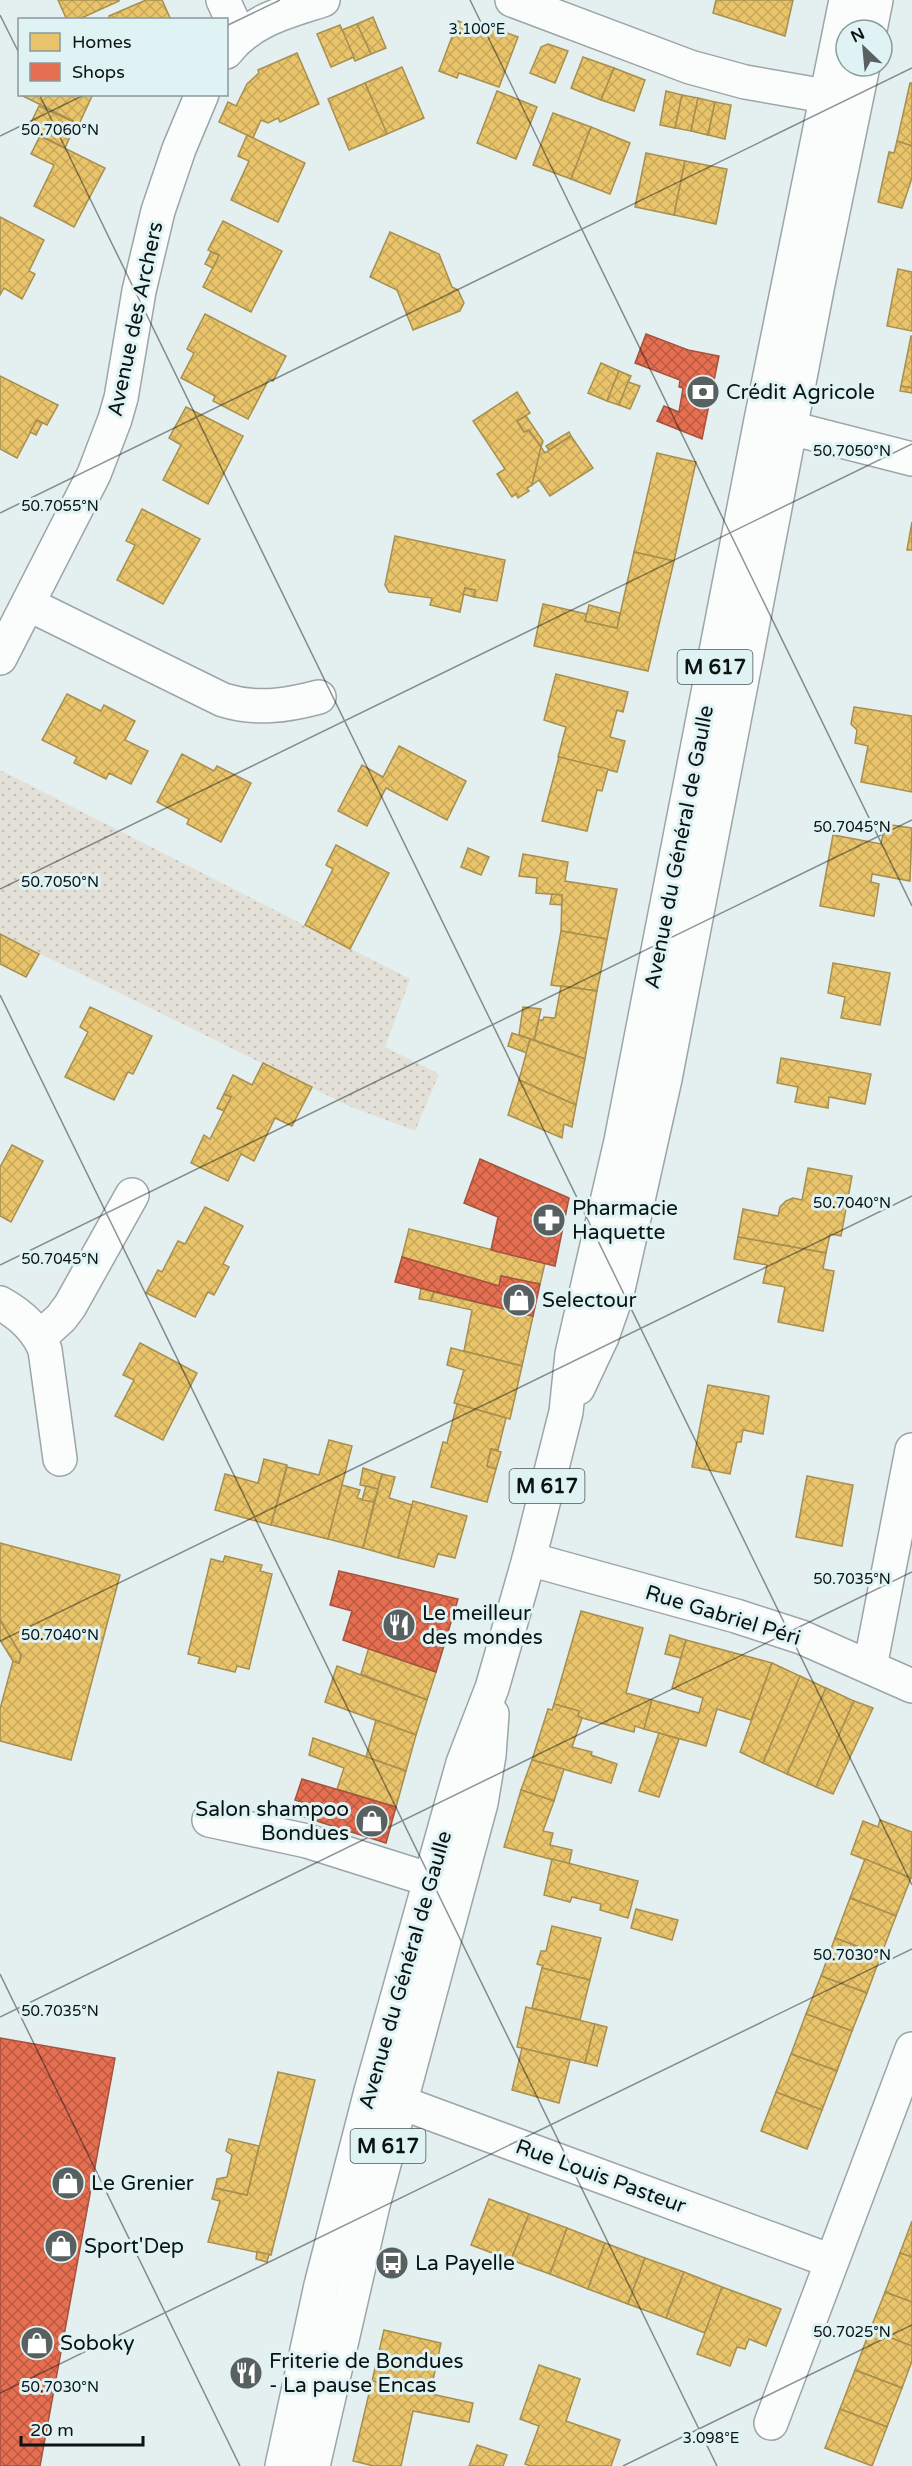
<svg xmlns="http://www.w3.org/2000/svg" width="912" height="2466" font-family="'Varela Round',sans-serif">
	<style>
		.park { fill: url(#park-dots) }
		.homes { fill: url(#homes-cross-hatch); stroke: #a78f50; stroke-width: 1.5 }
		.shops { fill: url(#shops-cross-hatch); stroke: #a5533e; stroke-width: 1.5 }
		.lines { fill: none; stroke-linecap: round; stroke-linejoin: round }
		.street-casing { stroke: #9da5a6; stroke-width: 36 }
		.primary-casing { stroke: #9da5a6; stroke-width: 36 }
		.street { stroke: #fbfdfd; stroke-width: 33 }
		.primary { stroke: #fbfdfd; stroke-width: 33 }
		.ticks { fill: none; stroke: #0c1313; stroke-width: 1.5; stroke-opacity: 0.45 }
		.labels { text-anchor: middle; stroke-width: 6; stroke-linejoin: round; paint-order: stroke }
		.shield { fill: #dff3f5; stroke: #4b5657; stroke-width: 1.5 }
		.shield-label { font-size: 20px; font-weight: bold; fill: #0c1313 }
		.street-label { font-size: 21px; fill: #0c1313; stroke: #dff3f5 }
		.poi-label { font-size: 21px; fill: #0c1313; stroke: #dff3f5; text-anchor: start }
		.ticks-label { font-size: 15px; text-anchor: middle; fill: #0c1313; stroke: #dff3f5; stroke-width: 6; stroke-linejoin: round; paint-order: stroke }
	</style>
	<defs>
		<pattern id="park-dots" width="8" height="8" patternUnits="userSpaceOnUse" patternTransform="scale(1.5)"><rect width="8" height="8" fill="#e3e0d7"/><path d="M2 2h.1M6 6h.1" fill="none" stroke="#c2bfb8" stroke-width="1.8" stroke-linecap="round"/></pattern>
		<pattern id="homes-cross-hatch" width="8" height="8" patternUnits="userSpaceOnUse" patternTransform="scale(1.5)"><rect width="8" height="8" fill="#e9c46a"/><path d="M0 0l8 8M0 8l8-8" fill="none" stroke="#c7a85b"/></pattern>
		<pattern id="shops-cross-hatch" width="8" height="8" patternUnits="userSpaceOnUse" patternTransform="scale(1.5)"><rect width="8" height="8" fill="#e76f51"/><path d="M0 0l8 8M0 8l8-8" fill="none" stroke="#ba5a42"/></pattern>
	</defs>
	<rect width="100%" height="100%" fill="#e4eff0"/>
	<path class="park" d="M0,770L410,979L385,1047L439,1074L415,1131L347,1105L0,934Z"/>
	<g class="homes">
		<path d="M58,0H119V1L77,20H67Z"/>
		<path d="M146,0H162L171,20H110L109,16Z"/>
		<path d="M716,0H793L785,36L713,13Z"/>
		<path d="M373,17L386,48L371,54L357,24Z"/>
		<path d="M458,21L476,28L478,22L518,37L499,87L459,73L457,78L439,71Z"/>
		<path d="M357,24L371,54L355,61L342,30Z"/>
		<path d="M340,25L354,57L331,67L317,34Z"/>
		<path d="M548,44L568,51L555,83L530,73L541,47Z"/>
		<path d="M297,53L319,104L280,122L278,118L268,123L261,120L253,138L219,122L228,102L236,106L247,84L259,73L258,70Z"/>
		<path d="M583,57L614,68L601,100L571,88Z"/>
		<path d="M402,67L424,118L387,134L365,83Z"/>
		<path d="M614,68L645,80L634,111L601,100Z"/>
		<path d="M365,83L387,134L349,150L328,99Z"/>
		<path d="M910,83H912V146L897,141Z"/>
		<path d="M497,91L537,107L516,159L477,143Z"/>
		<path d="M666,91L682,95L675,128L660,125Z"/>
		<path d="M93,94L79,124L21,95L22,94Z"/>
		<path d="M682,95L698,98L691,131L675,128Z"/>
		<path d="M698,98L715,102L708,135L691,131Z"/>
		<path d="M715,102L731,105L725,139L708,135Z"/>
		<path d="M39,106L76,123L65,148L28,129Z"/>
		<path d="M553,113L591,127L571,179L533,165Z"/>
		<path d="M591,127L630,143L610,194L571,179Z"/>
		<path d="M247,135L305,163L278,222L231,200L249,161L238,156Z"/>
		<path d="M40,136L105,168L74,227L34,206L54,165L31,154Z"/>
		<path d="M897,141L912,146V178L902,208L878,202L889,152L894,153Z"/>
		<path d="M646,153L685,161L674,215L635,207Z"/>
		<path d="M685,161L727,169L716,224L674,215Z"/>
		<path d="M0,217L44,240L29,271L35,274L22,299L4,288L0,295Z"/>
		<path d="M223,221L282,251L251,312L203,287L219,255L208,250Z"/>
		<path d="M390,232L439,254L452,287L458,290L464,303L460,311L413,330L397,290L370,277Z"/>
		<path d="M211,252L219,255L213,268L205,264Z"/>
		<path d="M898,269L912,272V331L887,326Z"/>
		<path d="M205,314L286,356L273,381L269,379L248,419L213,401L215,396L181,378L194,353L187,349Z"/>
		<path d="M911,336H912V388L901,386Z"/>
		<path d="M601,363L619,371L607,401L588,393Z"/>
		<path d="M619,371L631,376L619,405L607,401Z"/>
		<path d="M0,376L58,405L47,425L37,420L17,458L0,449Z"/>
		<path d="M628,382L640,386L630,409L619,405Z"/>
		<path d="M901,386L912,388V393L900,391Z"/>
		<path d="M517,392L530,413L517,421L524,432L529,430L541,447L532,485L527,488L529,491L518,498L516,494L512,497L497,474L505,469L473,421Z"/>
		<path d="M186,407L243,436L208,504L163,480L181,445L169,438Z"/>
		<path d="M526,416L543,441L541,447L529,430L524,432L517,421Z"/>
		<path d="M37,420L42,423L36,435L30,432Z"/>
		<path d="M569,432L571,436L549,450L546,446Z"/>
		<path d="M571,436L593,468L550,496L539,480L532,485L541,447L545,453Z"/>
		<path d="M657,453L696,462L674,561L634,552Z"/>
		<path d="M142,509L200,539L163,604L117,580L135,545L126,541Z"/>
		<path d="M912,522V550H907Z"/>
		<path d="M395,536L505,560L497,601L474,597L475,590L465,588L460,612L430,605L432,598L389,592L385,585Z"/>
		<path d="M634,552L674,561L648,671L534,646L543,604L587,614L585,621L617,628Z"/>
		<path d="M465,588L475,590L474,597L463,594Z"/>
		<path d="M589,605L620,613L617,628L585,621Z"/>
		<path d="M556,674L628,692L623,712L617,710L610,737L625,741L617,772L558,757L566,727L544,720Z"/>
		<path d="M67,694L101,711L104,705L135,721L125,740L148,751L131,784L109,773L106,779L74,763L77,757L42,740Z"/>
		<path d="M854,707L912,716V792L861,782L868,746L855,743L857,730L851,724Z"/>
		<path d="M399,746L466,781L447,820L386,788L367,826L338,811L362,765L383,777Z"/>
		<path d="M182,754L214,771L217,766L251,783L221,842L187,824L189,819L157,802Z"/>
		<path d="M559,757L608,769L602,791L597,790L587,831L542,821Z"/>
		<path d="M885,824L912,828L910,881L872,874L871,882L879,884L874,916L820,906L833,835L881,844Z"/>
		<path d="M336,845L389,873L350,949L305,925L333,869L326,865Z"/>
		<path d="M468,848L489,857L481,875L461,867Z"/>
		<path d="M523,854L568,862L565,881L617,889L607,939L561,931L562,895L536,893L537,878L519,876Z"/>
		<path d="M552,894L562,895V905L550,904Z"/>
		<path d="M561,931L607,939L597,991L551,985Z"/>
		<path d="M0,934L39,954L26,977L0,964Z"/>
		<path d="M833,963L890,973L880,1025L841,1018L845,997L828,993Z"/>
		<path d="M561,986L597,991L585,1059L534,1040L539,1020H543L544,1017L555,1018Z"/>
		<path d="M90,1007L152,1036L133,1074L128,1072L114,1100L65,1077L88,1032L80,1027Z"/>
		<path d="M523,1007L541,1009L534,1040L519,1035Z"/>
		<path d="M512,1033L530,1039L527,1053L508,1046Z"/>
		<path d="M530,1039L585,1059L576,1105L519,1080Z"/>
		<path d="M781,1058L871,1074L865,1104L829,1097L828,1108L795,1102L798,1087L777,1083Z"/>
		<path d="M263,1063L312,1087L292,1126L275,1118L254,1161L241,1154L228,1181L191,1163L204,1135L210,1139L231,1097L224,1094L233,1075L252,1085Z"/>
		<path d="M519,1080L576,1105L572,1127L564,1124L562,1138L508,1115Z"/>
		<path d="M224,1094L231,1097L224,1111L217,1108Z"/>
		<path d="M12,1145L43,1161L11,1222L0,1216V1167Z"/>
		<path d="M808,1168L852,1176L841,1236L830,1234L826,1253L738,1237L743,1209L778,1216L780,1207L786,1201L793,1198L802,1200Z"/>
		<path d="M205,1207L243,1226L223,1264L229,1267L214,1295L208,1292L195,1317L146,1293L158,1270L162,1272L178,1241L185,1244Z"/>
		<path d="M409,1229L545,1263L540,1284L501,1276L499,1286L402,1257Z"/>
		<path d="M738,1237L826,1253L823,1269L834,1271L823,1331L778,1322L785,1287L763,1283L767,1265L734,1259Z"/>
		<path d="M421,1288L434,1292L431,1301L419,1299Z"/>
		<path d="M434,1292L533,1316L522,1366L464,1351L472,1310L431,1301Z"/>
		<path d="M140,1343L197,1373L163,1440L115,1416L134,1380L123,1375Z"/>
		<path d="M451,1348L522,1366L510,1419L454,1403L464,1370L447,1365Z"/>
		<path d="M708,1385L769,1396L763,1434L743,1430L741,1442H737L730,1474L692,1467Z"/>
		<path d="M457,1404L506,1418L498,1450L491,1449L487,1466L496,1469L487,1502L431,1487L443,1442L447,1443Z"/>
		<path d="M329,1440L352,1446L328,1539L271,1525L287,1467L319,1475Z"/>
		<path d="M491,1449L501,1452L496,1469L487,1466Z"/>
		<path d="M264,1459L287,1465L271,1525L215,1510L225,1474L258,1483Z"/>
		<path d="M363,1468L382,1474L378,1489L360,1485Z"/>
		<path d="M382,1474L395,1477L389,1498L412,1505L398,1558L363,1548Z"/>
		<path d="M807,1476L853,1485L842,1546L796,1537Z"/>
		<path d="M342,1485L360,1490L357,1498L374,1502L363,1548L328,1539Z"/>
		<path d="M366,1486L378,1489L374,1502L362,1500Z"/>
		<path d="M413,1501L467,1516L455,1558L438,1554L434,1567L398,1558Z"/>
		<path d="M0,1543L120,1575L71,1760L0,1741V1709L13,1661L19,1663L21,1655L0,1620Z"/>
		<path d="M225,1556L262,1565L260,1571L272,1574L249,1669L237,1666L235,1672L198,1663L200,1657L188,1654L211,1559L223,1562Z"/>
		<path d="M581,1611L643,1628L626,1693L652,1700L644,1729L635,1726L634,1732L582,1718L578,1716L579,1711L554,1704Z"/>
		<path d="M0,1620L21,1655L19,1663L13,1661L0,1640Z"/>
		<path d="M670,1635L686,1640L681,1658L665,1654Z"/>
		<path d="M686,1640L772,1663L751,1720L717,1709L706,1746L644,1729L652,1700L699,1713L703,1698L672,1688Z"/>
		<path d="M369,1647L436,1672L427,1700L361,1674Z"/>
		<path d="M772,1663L800,1676L763,1763L740,1752Z"/>
		<path d="M337,1666L427,1700L416,1735L325,1702Z"/>
		<path d="M800,1676L826,1688L787,1774L763,1763Z"/>
		<path d="M826,1688L854,1701L816,1787L787,1774Z"/>
		<path d="M854,1701L873,1708L833,1794L816,1787Z"/>
		<path d="M554,1704L579,1711L578,1716L582,1718L572,1747L592,1752L591,1755L617,1764L611,1783L532,1760L548,1709L552,1710Z"/>
		<path d="M376,1720L416,1735L406,1771L366,1757Z"/>
		<path d="M659,1733L679,1739L659,1797L639,1791Z"/>
		<path d="M313,1738L406,1771L396,1807L337,1789L344,1768L309,1755Z"/>
		<path d="M532,1760L564,1769L554,1801L521,1790Z"/>
		<path d="M521,1790L554,1801L543,1831L553,1833L550,1845L572,1850L569,1864L504,1847Z"/>
		<path d="M880,1820L912,1832L911,1878L851,1854L863,1821L878,1827Z"/>
		<path d="M552,1859L638,1881L628,1918L600,1910L601,1904L572,1897L570,1902L544,1895Z"/>
		<path d="M865,1859L911,1878L896,1916L850,1898Z"/>
		<path d="M850,1898L896,1916L881,1955L835,1938Z"/>
		<path d="M636,1909L678,1920L672,1940L631,1928Z"/>
		<path d="M552,1926L601,1938L590,1980L542,1968L543,1966L537,1964L541,1951H546Z"/>
		<path d="M835,1938L881,1955L867,1993L821,1976Z"/>
		<path d="M542,1968L590,1980L580,2020L532,2008Z"/>
		<path d="M821,1976L867,1993L852,2031L806,2014Z"/>
		<path d="M526,2007L595,2024L585,2063L517,2047Z"/>
		<path d="M806,2014L852,2031L837,2071L791,2054Z"/>
		<path d="M595,2024L607,2027L597,2066L585,2063Z"/>
		<path d="M522,2048L570,2060L559,2103L512,2090Z"/>
		<path d="M791,2054L837,2071L822,2110L776,2092Z"/>
		<path d="M278,2072L315,2080L271,2255L208,2242L220,2201L212,2199L215,2188L247,2195Z"/>
		<path d="M776,2092L822,2110L807,2149L761,2131Z"/>
		<path d="M229,2139L259,2146L247,2195L215,2188L217,2179L227,2177L232,2155L226,2151Z"/>
		<path d="M489,2199L529,2214L511,2260L471,2245Z"/>
		<path d="M529,2214L567,2228L550,2274L511,2260Z"/>
		<path d="M912,2221V2257L900,2253Z"/>
		<path d="M567,2228L605,2243L588,2289L550,2274Z"/>
		<path d="M605,2243L645,2258L628,2304L588,2289Z"/>
		<path d="M257,2252L269,2254L267,2262L256,2259Z"/>
		<path d="M900,2253L912,2257V2302L885,2292Z"/>
		<path d="M645,2258L684,2272L666,2318L628,2304Z"/>
		<path d="M684,2272L722,2287L705,2333L666,2318Z"/>
		<path d="M722,2287L781,2309L766,2346L749,2339L745,2349L737,2347L730,2366L697,2354Z"/>
		<path d="M885,2292L912,2302V2346L870,2330Z"/>
		<path d="M384,2330L441,2343L430,2394L372,2381Z"/>
		<path d="M870,2330L912,2346V2361L902,2388L855,2370Z"/>
		<path d="M539,2365L580,2379L566,2421L620,2440L611,2466H531L525,2464L539,2426L520,2419Z"/>
		<path d="M855,2370L902,2388L887,2427L840,2409Z"/>
		<path d="M372,2381L473,2403L469,2422L413,2411L401,2466H374L353,2461Z"/>
		<path d="M840,2409L887,2427L872,2466L825,2448Z"/>
		<path d="M477,2445L507,2455L503,2466H469Z"/>
	</g>
	<g class="shops">
		<path d="M646,334L688,350L719,356L702,439L657,421L664,406L679,412L683,388L679,387L680,380L635,363Z"/>
		<path d="M480,1159L569,1198L555,1266L491,1250L498,1217L464,1203Z"/>
		<path d="M402,1257L499,1286L501,1276L540,1284L533,1316L395,1282Z"/>
		<path d="M339,1571L458,1599L436,1672L343,1640L352,1611L330,1605Z"/>
		<path d="M302,1779L396,1807L386,1843L304,1817L308,1804L295,1800Z"/>
		<path d="M0,2038L115,2058L40,2466H0Z"/>
		<path d="M243,2359L256,2361L251,2387L239,2385Z"/>
	</g>
	<g class="lines">
		<g class="street-casing">
			<g id="street">
				<path d="M223,0L240,37"/>
				<path d="M512,0L690,67L745,82L854,101"/>
				<path d="M226,52C251,20 286,12 323,0"/>
				<path d="M763,421L912,459"/>
				<path d="M28,604L223,700C256,710 285,706 319,697"/>
				<path d="M0,658L94,474L115,419L121,398L139,291L158,211L179,149L202,94"/>
				<path d="M0,1303C20,1314 37,1329 45,1350L60,1459"/>
				<path d="M40,1337L61,1318L70,1306L132,1195"/>
				<path d="M529,1559L736,1616L801,1637L912,1686"/>
				<path d="M870,1667L912,1450"/>
				<path d="M209,1820L307,1841L456,1888"/>
				<path d="M375,2093L831,2261"/>
				<path d="M771,2423L912,2049"/>
			</g>
		</g>
		<g class="primary-casing">
			<g id="primary">
				<path d="M870,30L876,0"/>
				<path d="M578,1388L602,1337L617,1294L665,1079L818,284L863,66"/>
				<path d="M282,2466L321,2285L371,2091L463,1763L492,1688L529,1559L566,1412L572,1354L621,1141L761,420L846,0"/>
				<path d="M313,2466L373,2205L481,1803L489,1755L492,1714"/>
			</g>
		</g>
		<use href="#street" class="street"/>
		<use href="#primary" class="primary"/>
	</g>
	<path class="ticks" d="M470,0L912,906M0,15L20,55M226,26L280,0M39,94L912,1885M0,136L86,94M0,513L912,68M0,889L912,444M0,995L717,2466M0,1265L912,820M0,1641L912,1196M0,1974L240,2466M0,2017L912,1572M0,2393L912,1949M623,2466L912,2325"/>
	<defs>
		<g id="bank-disc" transform="scale(1.725)"><circle r="9.5" fill="#586060" stroke="#dff3f5"/><path d="M-6-4H6V4H-6ZM0-2.3a2.3 2.3 0 1 0 0 4.6a2.3 2.3 0 1 0 0-4.6Z" fill="#fff"/></g>
		<g id="pharmacy-disc" transform="scale(1.725)"><circle r="9.5" fill="#586060" stroke="#dff3f5"/><path d="M-2-6h4v4h4v4h-4v4h-4v-4h-4v-4h4Z" fill="#fff"/></g>
		<g id="shop-disc" transform="scale(1.725)"><circle r="9.5" fill="#586060" stroke="#dff3f5"/><path d="M-5-2.5h2.3a2.7 3.5 0 0 1 5.4 0H5L5.5 6h-11ZM-1.5-2.5h3a1.5 2.3 0 0 0-3 0Z" fill="#fff"/></g>
		<g id="restaurant-disc" transform="scale(1.725)"><circle r="9.5" fill="#586060" stroke="#dff3f5"/><path d="M-5-6h1v4h1v-4h1v4h1v-4h1v5L-1.5 .5V6h-2V.5L-5-1ZM5-6V6H3V1.5H1.5Q1.5-4 5-6Z" fill="#fff"/></g>
		<g id="bus-disc" transform="scale(1.725)"><circle r="9.5" fill="#586060" stroke="#dff3f5"/><path d="M-5-6H5V4H4V6H2V4H-2V6H-4V4H-5ZM-3.5-4V0h7V-4ZM-3.5 1.2v1.5H-2V1.2ZM2 1.2v1.5H3.5V1.2Z" fill="#fff"/></g>
	</defs>
	<g fill-rule="evenodd">
		<use href="#bank-disc" x="703" y="392"/>
		<use href="#pharmacy-disc" x="549" y="1220"/>
		<use href="#shop-disc" x="519" y="1300"/>
		<use href="#restaurant-disc" x="399" y="1625"/>
		<use href="#shop-disc" x="372" y="1821"/>
		<use href="#shop-disc" x="68" y="2183"/>
		<use href="#shop-disc" x="61" y="2246"/>
		<use href="#bus-disc" x="392" y="2263"/>
		<use href="#shop-disc" x="37" y="2343"/>
		<use href="#restaurant-disc" x="246" y="2373"/>
	</g>
	<g class="labels">
		<g class="shield">
			<rect x="677.5" y="650" width="75" height="34" rx="4.5"/>
			<rect x="509.5" y="1469" width="75" height="34" rx="4.5"/>
			<rect x="350.5" y="2129" width="75" height="34" rx="4.5"/>
		</g>
		<g class="shield-label">
			<text x="715" y="674">M 617</text>
			<text x="547" y="1493">M 617</text>
			<text x="388" y="2153">M 617</text>
		</g>
		<g class="street-label">
			<text transform="translate(135 319) rotate(-78)" y="7">Avenue des Archers</text>
			<text transform="translate(679 847) rotate(-79)" y="7">Avenue du Général de Gaulle</text>
			<text transform="translate(723 1615) rotate(17)" y="7">Rue Gabriel Péri</text>
			<text transform="translate(405 1970) rotate(-74)" y="7">Avenue du Général de Gaulle</text>
			<text transform="translate(601 2176) rotate(20)" y="7">Rue Louis Pasteur</text>
		</g>
		<g class="poi-label">
			<text x="726" y="399">Crédit Agricole</text>
			<text x="572" y="1215">Pharmacie<tspan x="572" dy="24">Haquette</tspan></text>
			<text x="542" y="1307">Selectour</text>
			<text x="422" y="1620">Le meilleur<tspan x="422" dy="24">des mondes</tspan></text>
			<text x="349" y="1816" text-anchor="end">Salon shampoo<tspan x="349" dy="24">Bondues</tspan></text>
			<text x="91" y="2190">Le Grenier</text>
			<text x="84" y="2253">Sport'Dep</text>
			<text x="415" y="2270">La Payelle</text>
			<text x="60" y="2350">Soboky</text>
			<text x="269" y="2368">Friterie de Bondues<tspan x="269" dy="24">- La pause Encas</tspan></text>
		</g>
	</g>
	<g class="ticks-label">
		<text x="477" y="34">3.100°E</text>
		<text x="60" y="135">50.7060°N</text>
		<text x="852" y="456">50.7050°N</text>
		<text x="60" y="511">50.7055°N</text>
		<text x="852" y="832">50.7045°N</text>
		<text x="60" y="887">50.7050°N</text>
		<text x="852" y="1208">50.7040°N</text>
		<text x="60" y="1264">50.7045°N</text>
		<text x="852" y="1584">50.7035°N</text>
		<text x="60" y="1640">50.7040°N</text>
		<text x="852" y="1960">50.7030°N</text>
		<text x="60" y="2016">50.7035°N</text>
		<text x="852" y="2337">50.7025°N</text>
		<text x="60" y="2392">50.7030°N</text>
		<text x="711" y="2443">3.098°E</text>
	</g>
	<rect x="18" y="18" width="210" height="78" fill="#dff3f5" stroke="#8b999b" stroke-width="1.5"/>
	<rect x="30" y="33" width="30" height="18" fill="#e9c46a" stroke="#8b999b" stroke-width="1.5"/>
	<text x="72" y="48" font-size="18" fill="#0c1313">Homes</text>
	<rect x="30" y="63" width="30" height="18" fill="#e76f51" stroke="#8b999b" stroke-width="1.5"/>
	<text x="72" y="78" font-size="18" fill="#0c1313">Shops</text>
	<g transform="translate(864 48) rotate(334)"><circle r="28" fill="#dff3f5" stroke="#8b999b" stroke-width="1.5"/>
	<path d="M0-4.5L10 22L0 15L-10 22Z" fill="#586060"/>
	<text y="-9" font-size="16" font-weight="bold" text-anchor="middle" fill="#0c1313">N</text>
	</g>
	<path d="M21 2436v9h122v-9" fill="none" stroke="#0c1313" stroke-width="3"/>
	<text x="30" y="2436" font-size="18" fill="#0c1313" stroke="#dff3f5" stroke-width="4.5" paint-order="stroke">20 m</text>
</svg>
